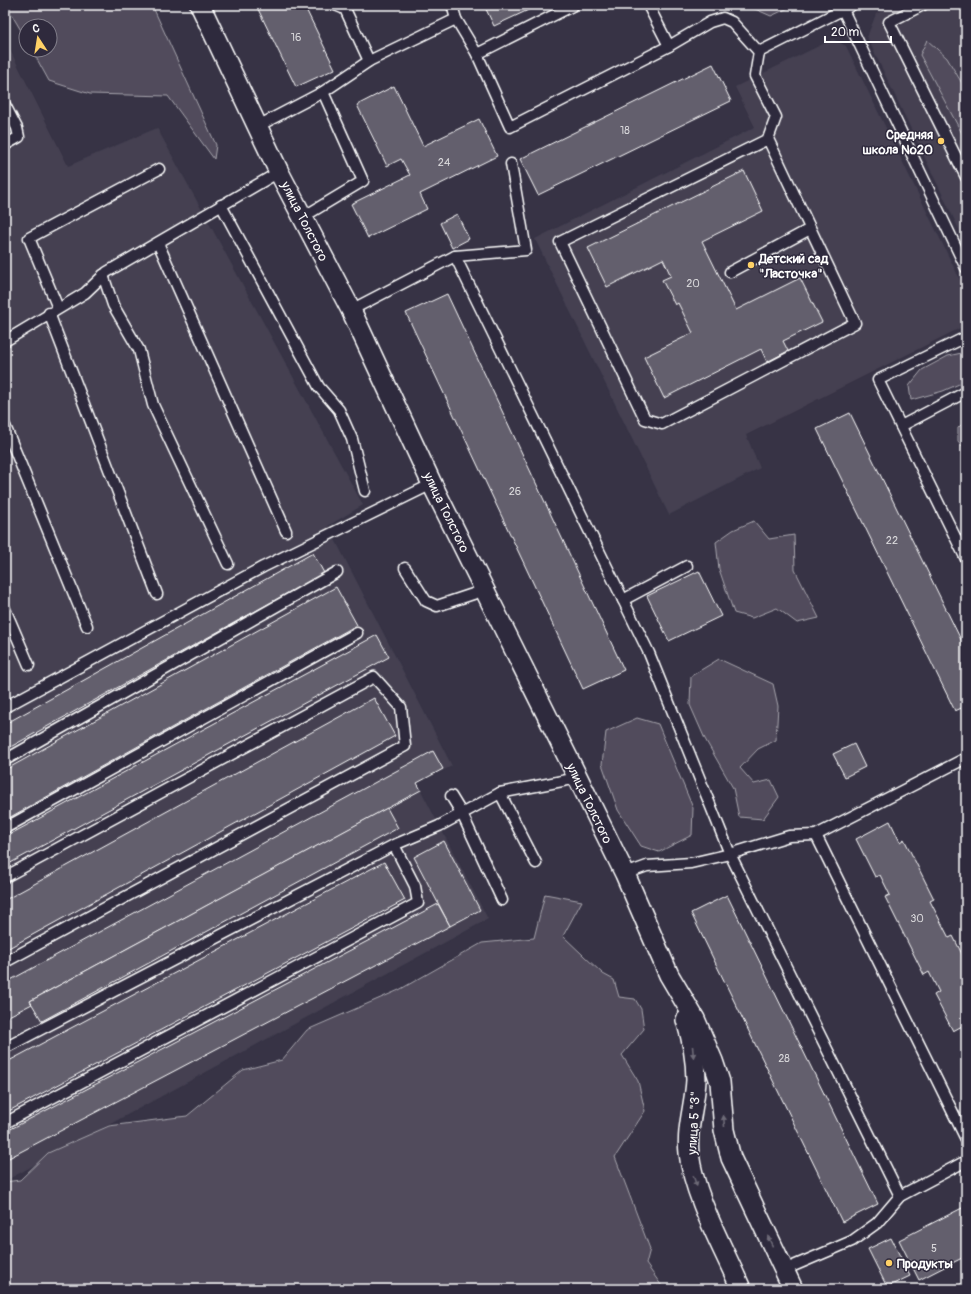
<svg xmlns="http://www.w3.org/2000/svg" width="971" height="1294" font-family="Pangolin,sans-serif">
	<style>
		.built { fill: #444051 }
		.green { fill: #514c5c; stroke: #a8a6ae }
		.building { fill: #635f6d; stroke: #fff }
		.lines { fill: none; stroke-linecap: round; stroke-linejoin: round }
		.lane-casing { stroke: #fff; stroke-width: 13 }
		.street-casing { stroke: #fff; stroke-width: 22 }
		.lane { stroke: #2f2a3d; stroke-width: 10 }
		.street { stroke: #2f2a3d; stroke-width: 19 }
		.oneway { fill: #6d6a77 }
		.poi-dot { fill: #ffd166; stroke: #2f2a3d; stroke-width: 1.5 }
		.labels { text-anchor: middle; stroke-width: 3; stroke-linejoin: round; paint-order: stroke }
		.number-label { font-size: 11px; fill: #d8d7da }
		.poi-label { font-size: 13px; font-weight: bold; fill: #fff; stroke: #2f2a3d; text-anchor: start }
		.street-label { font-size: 13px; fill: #fff; stroke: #2f2a3d }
	</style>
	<rect width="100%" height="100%" fill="#373345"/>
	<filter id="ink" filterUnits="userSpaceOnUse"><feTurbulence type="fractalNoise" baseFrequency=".025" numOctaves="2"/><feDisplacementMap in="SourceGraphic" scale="8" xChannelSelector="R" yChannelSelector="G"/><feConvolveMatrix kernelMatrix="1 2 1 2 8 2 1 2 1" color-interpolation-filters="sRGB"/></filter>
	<g filter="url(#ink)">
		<g class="built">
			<path d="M894,5H966V244L867,37L876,14Z"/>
			<path d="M833,39L846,46L966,292V325L746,435L760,468L669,515L535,239L755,127L735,87Z"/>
			<path d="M5,40L68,166L157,128L363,505L328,526L452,766L417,783L488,919L5,1181Z"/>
		</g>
		<g class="green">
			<path d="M6,5H152L216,145L214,159L168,96L90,94L49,81L32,50H50V26H26V39Z"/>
			<path d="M746,5H795L771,16Z"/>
			<path d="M927,40L947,58L966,90V141L920,55Z"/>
			<path d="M966,352V381L943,391L911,400L909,386L922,370L948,356Z"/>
			<path d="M966,420V451L958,441V428Z"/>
			<path d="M754,521L769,539L794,535L795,570L819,618L797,623L777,608L752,618L734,613L719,569L716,542L733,530Z"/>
			<path d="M719,659L773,684L778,706L776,740L758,749L740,768L754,784L771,780L779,797L763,819L739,817L733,788L705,739L690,705L691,676Z"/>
			<path d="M637,718L658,724L693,808L692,835L659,852L641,846L618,810L602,764L606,732Z"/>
			<path d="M545,894L582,901L563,936L603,974L614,980L619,997L635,999L641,1009L644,1029L622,1055L638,1081L645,1111L615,1157L650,1249L646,1264L664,1289H5V1182L20,1180L48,1153L109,1126L187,1116L243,1070L282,1060L307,1030L399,990L482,943L534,938Z"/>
		</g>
		<g class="building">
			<path d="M256,5H304L335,69L296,87Z"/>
			<path d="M484,5H539L494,26Z"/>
			<path d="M713,64L731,101L538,195L520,159Z"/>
			<path d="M394,86L423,146L479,119L497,156L420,194L427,209L368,238L351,204L410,175L401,159L387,166L357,105Z"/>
			<path d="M744,171L763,211L702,241L736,310L800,278L822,322L783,341L788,351L767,362L761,349L664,398L644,357L693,333L678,303L675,305L662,280L671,276L663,259L607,287L588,248Z"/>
			<path d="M457,214L469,239L452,248L440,223Z"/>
			<path d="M447,294L624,670L583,689L406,313Z"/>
			<path d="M850,413L966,650V706L955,711L817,429Z"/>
			<path d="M313,553L324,573L5,750V724Z"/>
			<path d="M699,571L721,616L669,641L647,596Z"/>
			<path d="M336,587L357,625L5,820V770Z"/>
			<path d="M377,635L389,657L5,866V837Z"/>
			<path d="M374,698L395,736L5,950V900Z"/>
			<path d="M854,744L865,767L845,777L833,754Z"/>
			<path d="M433,751L443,769L417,783L421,790L30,1001L32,1004L5,1018V983Z"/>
			<path d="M387,808L398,828L42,1021L30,1001Z"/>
			<path d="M890,821L900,842L904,839L934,899L930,901L949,938L953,936L966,962V1024L953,1031L934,995L939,992L929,972L924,975L885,897L890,895L880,875L875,877L856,839Z"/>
			<path d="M444,841L480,910L450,926L414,857Z"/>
			<path d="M384,862L405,900L5,1113V1063Z"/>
			<path d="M727,895L878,1204L842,1222L691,913Z"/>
			<path d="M438,904L450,926L5,1160V1132Z"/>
			<path d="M966,1206V1256L919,1280L899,1240Z"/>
			<path d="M891,1238L910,1276L887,1287L868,1249Z"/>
		</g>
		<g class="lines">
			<g class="lane-casing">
				<g id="lane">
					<path d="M335,5L345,9L369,61"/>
					<path d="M452,5L456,19"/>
					<path d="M648,5L669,46"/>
					<path d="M923,5L889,22L966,177"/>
					<path d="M843,10L966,268"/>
					<path d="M759,52L755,76L776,117L768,139L855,323L662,424L645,419L560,242L768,139"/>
					<path d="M477,54L574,5"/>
					<path d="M5,105L17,128L19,137L5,145"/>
					<path d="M258,126L323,92L369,61L456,19L477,54L510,127L669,46L710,22L723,18L732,22L759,52L852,5"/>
					<path d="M221,205L319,387L339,410L352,439L365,491"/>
					<path d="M303,217L363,181L323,92"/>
					<path d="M158,243L286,531"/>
					<path d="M455,256L649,653L730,854L900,1196"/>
					<path d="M730,272L810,229"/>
					<path d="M103,275L113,305L139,350L153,405L228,564"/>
					<path d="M58,308L29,238L159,169"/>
					<path d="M351,310L455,256L526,250L511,164"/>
					<path d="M49,313L157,594"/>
					<path d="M966,337L878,380L966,559"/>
					<path d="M5,341L85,293L107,272L279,172"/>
					<path d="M5,426L87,626"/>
					<path d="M901,426L966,392"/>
					<path d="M405,568L426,601L437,606L485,590"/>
					<path d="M623,600L687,566"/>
					<path d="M5,609L29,665"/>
					<path d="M5,707L263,567L432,484"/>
					<path d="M5,760L337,572"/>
					<path d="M500,793L536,863"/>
					<path d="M451,796L462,814L502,900"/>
					<path d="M5,828L357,633"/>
					<path d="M816,835L966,1139"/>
					<path d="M625,874L647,866L691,863L730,854L789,836L816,835L966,758"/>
					<path d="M5,877L374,677L401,707L405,746L5,962"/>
					<path d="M5,1048L394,845L439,826L500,793L578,778"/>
					<path d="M5,1123L418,903L415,886L394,845"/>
					<path d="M784,1270L852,1241L877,1223L900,1196L966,1161"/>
				</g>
			</g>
			<g class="street-casing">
				<g id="street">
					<path d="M200,5L279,172L351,310L432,484L578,778L625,874L669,975L695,1019L713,1061L720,1082L724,1130L731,1158L793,1289"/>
					<path d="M686,1020C692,1039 696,1059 696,1080C695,1104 686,1128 689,1153C694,1197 723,1247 741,1289"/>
				</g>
			</g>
			<use href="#lane" class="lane"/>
			<use href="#street" class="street"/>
		</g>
		<defs><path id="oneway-solid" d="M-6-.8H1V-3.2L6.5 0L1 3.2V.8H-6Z"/></defs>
		<g class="oneway">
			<use href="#oneway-solid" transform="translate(693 1052) rotate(85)"/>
			<use href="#oneway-solid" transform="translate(724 1121) rotate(-95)"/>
			<use href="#oneway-solid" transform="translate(695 1181) rotate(71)"/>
			<use href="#oneway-solid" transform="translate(770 1241) rotate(-116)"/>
		</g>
	</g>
	<g class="poi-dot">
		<circle cx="941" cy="141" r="4"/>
		<circle cx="751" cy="265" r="4"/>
		<circle cx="889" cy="1263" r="4"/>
	</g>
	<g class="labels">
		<g class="number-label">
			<text x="296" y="41">16</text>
			<text x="625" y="134">18</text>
			<text x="444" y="166">24</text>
			<text x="693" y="287">20</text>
			<text x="515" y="495">26</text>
			<text x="892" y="544">22</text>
			<text x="917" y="922">30</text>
			<text x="784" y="1062">28</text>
			<text x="934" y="1252">5</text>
		</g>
		<g class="poi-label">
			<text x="933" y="139" text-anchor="end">Средняя<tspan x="933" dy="15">школа №20</tspan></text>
			<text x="759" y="263">Детский сад<tspan x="759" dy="15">"Ласточка"</tspan></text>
			<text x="897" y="1268">Продукты</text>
		</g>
		<g class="street-label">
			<text transform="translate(305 221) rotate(63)" y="5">улица Толстого</text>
			<text transform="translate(447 512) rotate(64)" y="5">улица Толстого</text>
			<text transform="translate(590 803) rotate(64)" y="5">улица Толстого</text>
			<text transform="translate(693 1123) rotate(-87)" y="5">улица 5 "З"</text>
		</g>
	</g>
	<rect width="971" height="1294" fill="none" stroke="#2f2a3d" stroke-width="20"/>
	<rect x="10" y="10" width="951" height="1274" fill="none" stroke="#fff" stroke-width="1.5" filter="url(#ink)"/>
	<g transform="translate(38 38) rotate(348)"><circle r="19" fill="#2f2a3d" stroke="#827f8b"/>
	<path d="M0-3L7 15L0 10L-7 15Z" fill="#ffd166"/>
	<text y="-6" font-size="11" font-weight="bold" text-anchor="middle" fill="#ffffff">С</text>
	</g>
	<path d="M825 36v6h66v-6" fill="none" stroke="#ffffff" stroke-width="2"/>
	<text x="831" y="36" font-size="12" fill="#ffffff" stroke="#2f2a3d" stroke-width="3" paint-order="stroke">20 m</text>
</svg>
